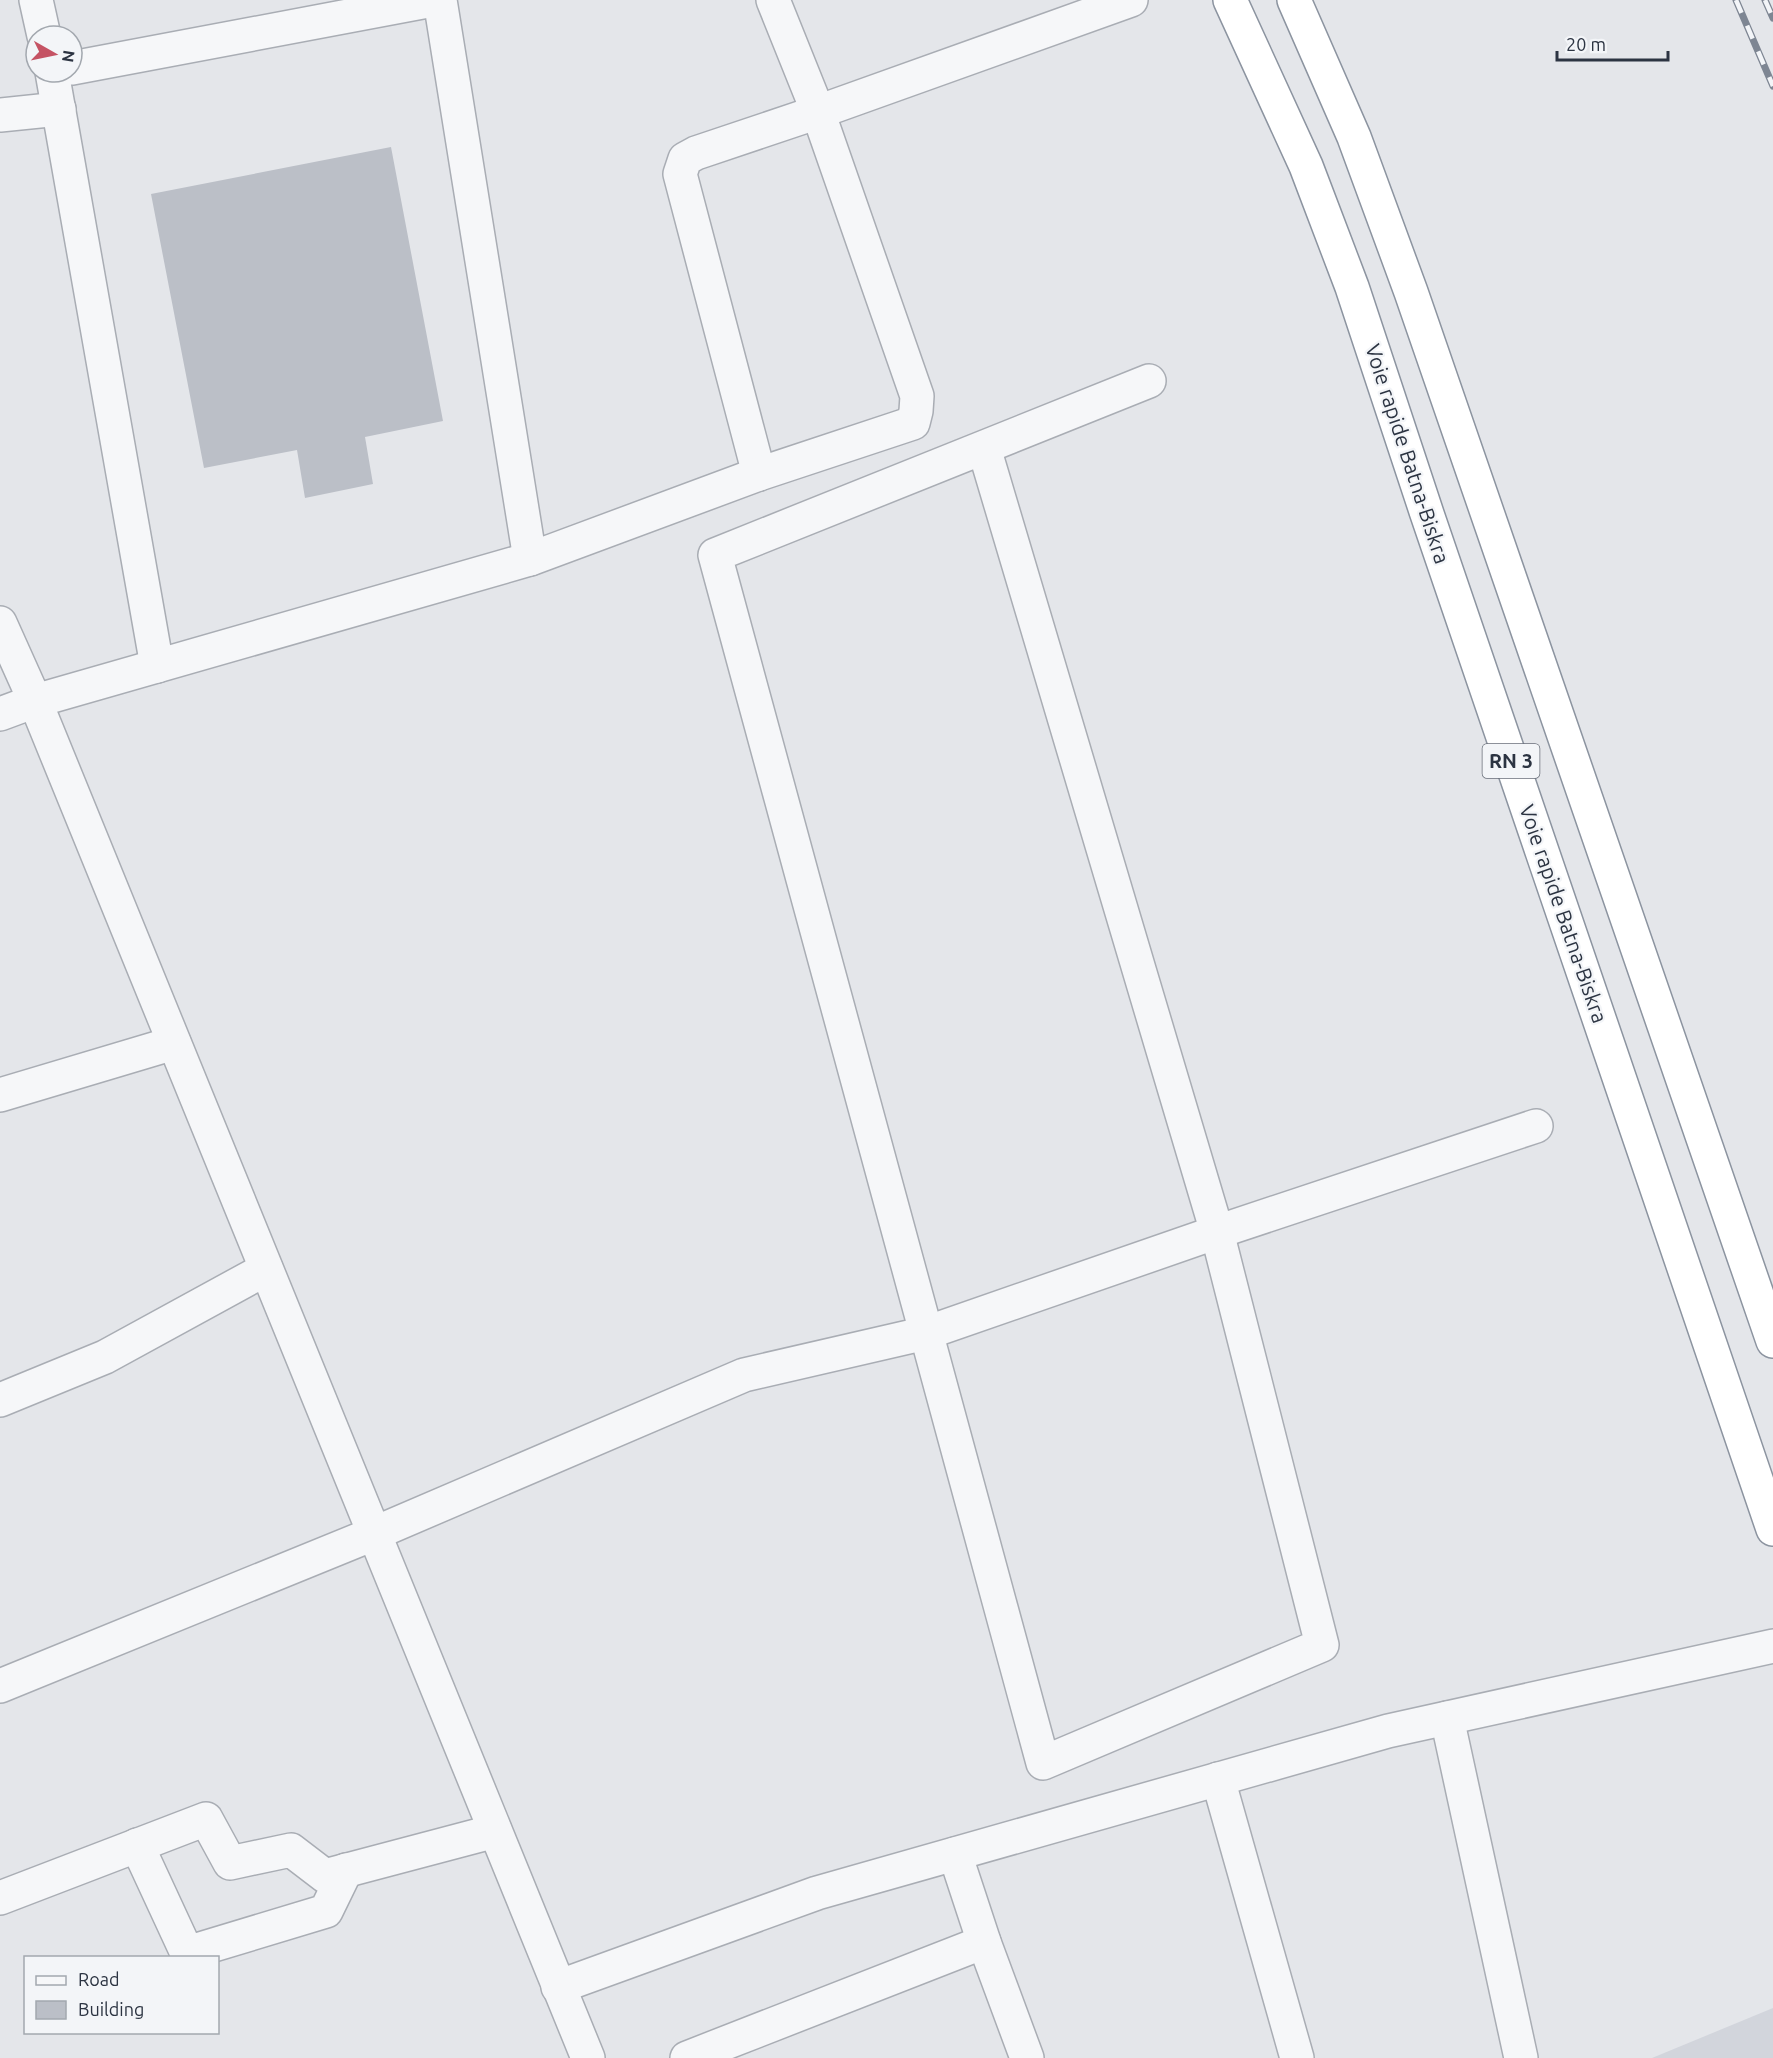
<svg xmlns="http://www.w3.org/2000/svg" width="1773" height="2058" font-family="Ubuntu,sans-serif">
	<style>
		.built { fill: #d2d5dc }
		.building { fill: #bbbfc7 }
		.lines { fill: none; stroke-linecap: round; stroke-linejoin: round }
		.street-casing { stroke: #a9adb4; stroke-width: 36 }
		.highway-casing { stroke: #8c94a0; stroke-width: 36 }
		.street { stroke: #f6f7f9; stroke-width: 33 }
		.highway { stroke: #fff; stroke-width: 33 }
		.rail-casing { stroke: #7e8693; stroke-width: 7 }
		.rail { stroke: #f3f5f8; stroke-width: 4.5; stroke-dasharray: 14; stroke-linecap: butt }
		.labels { text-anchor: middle; stroke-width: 4.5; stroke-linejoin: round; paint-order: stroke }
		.shield { fill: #f3f5f8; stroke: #686e79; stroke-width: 1.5 }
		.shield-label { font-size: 20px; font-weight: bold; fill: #2c3442 }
		.street-label { font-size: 21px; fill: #2c3442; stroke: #f3f5f8 }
	</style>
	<rect width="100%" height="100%" fill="#e4e6ea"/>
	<path class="built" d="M1773,2008V2058H1652Z"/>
	<path class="building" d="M391,147L443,421L365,437L373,484L305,498L297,450L204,468L151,194Z"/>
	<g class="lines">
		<g class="street-casing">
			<g id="street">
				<path d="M36,0L44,36"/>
				<path d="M440,0L530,559"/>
				<path d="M72,68L433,0"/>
				<path d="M52,72L157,666"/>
				<path d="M0,115L59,109"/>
				<path d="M984,448L1217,1232L1322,1645L1043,1763L715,555L1149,381"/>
				<path d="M759,474L680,174L685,159L696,153L818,112L1131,0"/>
				<path d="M0,623L35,701L588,2058"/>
				<path d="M0,714L35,701L530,559L759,474L913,423L916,411L917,396L818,112L773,0"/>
				<path d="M0,1095L174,1043"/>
				<path d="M0,1400L105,1357L266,1269"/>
				<path d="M0,1686L373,1534L744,1375L926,1333L1217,1232L1536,1126"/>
				<path d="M1447,1718L1521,2058"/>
				<path d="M1218,1779L1297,2058"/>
				<path d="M137,1845L187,1953L326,1911L346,1870"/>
				<path d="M955,1854L984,1942L1027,2058"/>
				<path d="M0,1898L206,1819L230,1863L291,1850L325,1876L495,1831"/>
				<path d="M558,1987L817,1893L1388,1731L1773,1646"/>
				<path d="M687,2058L984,1942"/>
			</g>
		</g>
		<g class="highway-casing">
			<g id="highway">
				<path d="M1230,0L1306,166L1352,287L1426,511L1773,1529"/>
				<path d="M1294,0L1354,137L1411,292L1773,1341"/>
			</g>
		</g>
		<use href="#street" class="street"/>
		<use href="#highway" class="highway"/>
		<g class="rail-casing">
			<g id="rail">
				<path d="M1736,0L1773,86"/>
				<path d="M1765,0L1773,18"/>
			</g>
		</g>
		<use href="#rail" class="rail"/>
	</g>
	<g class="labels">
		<rect class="shield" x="1482.5" y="744" width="57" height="34" rx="4.5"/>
		<g class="shield-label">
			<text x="1511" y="768">RN 3</text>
		</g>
		<g class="street-label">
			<text transform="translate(1407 454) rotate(72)" y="7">Voie rapide Batna-Biskra</text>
			<text transform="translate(1563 914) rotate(71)" y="7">Voie rapide Batna-Biskra</text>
		</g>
	</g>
	<rect x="24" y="1956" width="195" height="78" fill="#f3f5f8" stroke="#a3a8af" stroke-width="1.5"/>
	<rect x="36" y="1976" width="30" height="9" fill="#f6f7f9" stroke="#a3a8af" stroke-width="1.5"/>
	<text x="78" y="1986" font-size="18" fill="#2c3442">Road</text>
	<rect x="36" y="2001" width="30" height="18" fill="#bbbfc7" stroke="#a3a8af" stroke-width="1.5"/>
	<text x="78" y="2016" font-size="18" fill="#2c3442">Building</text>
	<g transform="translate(54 54) rotate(99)"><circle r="28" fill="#f3f5f8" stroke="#a3a8af" stroke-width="1.5"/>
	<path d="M0-4.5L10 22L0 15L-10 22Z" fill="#c55364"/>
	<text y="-9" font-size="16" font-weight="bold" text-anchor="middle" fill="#2c3442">N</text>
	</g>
	<path d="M1557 51v9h111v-9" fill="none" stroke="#2c3442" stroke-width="3"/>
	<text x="1566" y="51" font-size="18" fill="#2c3442" stroke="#f3f5f8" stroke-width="4.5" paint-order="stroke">20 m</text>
</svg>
